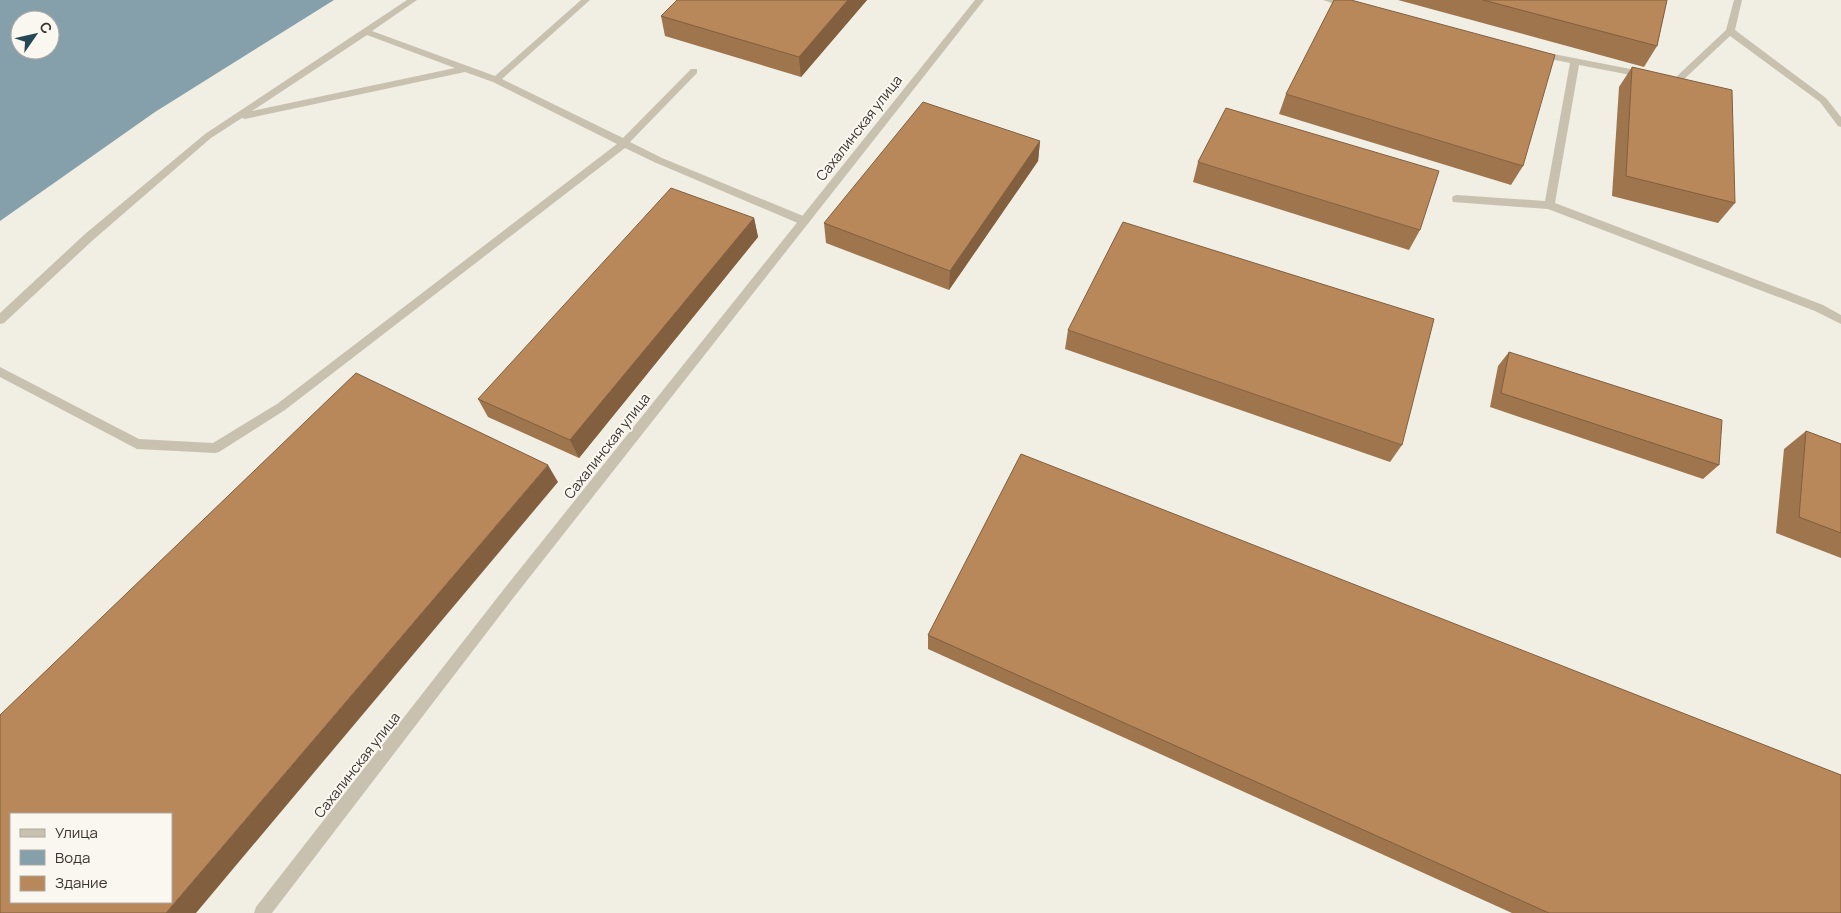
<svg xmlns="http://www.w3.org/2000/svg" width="1841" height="913" font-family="Manrope,sans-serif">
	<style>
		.water { fill: #85a0ab; fill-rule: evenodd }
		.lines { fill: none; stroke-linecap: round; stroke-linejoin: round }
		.lane { fill: #c9c1b0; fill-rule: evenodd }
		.street { fill: #c9c1b0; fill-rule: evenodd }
		.wall { fill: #9e754d }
		.shaded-wall { fill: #815f3f }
		.building { fill: #b8885a; stroke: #815f3f; fill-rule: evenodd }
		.labels { text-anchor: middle; stroke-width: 4; stroke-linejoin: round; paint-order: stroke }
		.street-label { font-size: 14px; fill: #39332d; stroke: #f9f7ef }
	</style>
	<rect width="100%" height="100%" fill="#f1eee3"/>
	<path class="water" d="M0,0H334L155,112L0,221ZM20,20H50V50H20Z"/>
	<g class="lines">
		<g class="lane">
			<path d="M407,0H417L372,31L495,76L581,0H590L502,79L623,138L691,69H697V73L630,142L662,158L808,218L809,221L808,224H800L654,162L625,148L285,410L219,452L215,453L137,449L0,377V367L139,439L213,443L277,404L617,144L493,82L465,72L245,119L242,118L211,138L93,240L4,323L0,324V313L85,234L205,134ZM367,35L455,68L252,111Z"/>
			<path d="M1323,0H1337L1353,6L1349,9Z"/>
			<path d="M1734,0H1742L1735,30L1826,98L1841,117V127L1838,126L1820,102L1730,36L1680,83L1662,81L1660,79L1665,76L1675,78L1726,30Z"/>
			<path d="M1538,51L1646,72L1651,75L1646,78L1579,65L1555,203L1823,305L1841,315V324L1815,311L1548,209L1453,202L1452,199L1453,196L1457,195L1545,201L1570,63L1535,56L1533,54Z"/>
		</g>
		<path class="street" d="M975,0H984L514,597L272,913H254L256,907L504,589Z"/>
	</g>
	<g class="wall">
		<path d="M677,0H867L801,77L665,36L661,16Z"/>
		<path d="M1398,0H1667L1657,46L1644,67Z"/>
		<path d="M1632,67L1735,203L1718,223L1612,196L1619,87Z"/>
		<path d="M1286,94L1523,166L1511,185L1279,114Z"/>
		<path d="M1040,141L1038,161L949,290L826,243L824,223Z"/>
		<path d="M1198,162L1420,230L1409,250L1193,182Z"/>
		<path d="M754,218L758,237L579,458L488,417L478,399Z"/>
		<path d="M1068,330L1402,445L1390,462L1065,349Z"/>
		<path d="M1509,352L1719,465L1703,479L1490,407L1498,366Z"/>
		<path d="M1806,431L1841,444V558L1776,533L1784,449Z"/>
		<path d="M928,635L1841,913H1512L928,649Z"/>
	</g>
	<g class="shaded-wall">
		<path d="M848,0H867L801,77L799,57Z"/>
		<path d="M1040,141L1038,161L949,290L950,271Z"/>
		<path d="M754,218L758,237L579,458L570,440Z"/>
		<path d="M548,465L558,482L196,913H166Z"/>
	</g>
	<g class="building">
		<path d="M677,0H848L799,57L661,16Z"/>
		<path d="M1334,0H1351L1555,55L1523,166L1286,94Z"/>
		<path d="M1483,0H1667L1657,46Z"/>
		<path d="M1632,67L1732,90L1735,203L1626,176Z"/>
		<path d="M923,102L1040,141L950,271L824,223Z"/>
		<path d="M1226,108L1439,171L1420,230L1198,162Z"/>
		<path d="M671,188L754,218L570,440L478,399Z"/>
		<path d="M1123,222L1434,319L1402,445L1068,330Z"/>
		<path d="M1509,352L1722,420L1719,465L1501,393Z"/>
		<path d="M356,373L548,465L166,913H0V715ZM11,814H171V902H11Z"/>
		<path d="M1806,431L1841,444V533L1799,517Z"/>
		<path d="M1021,454L1841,775V913H1549L928,635Z"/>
	</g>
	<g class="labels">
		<g class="street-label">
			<text transform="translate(859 128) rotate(-52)" y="5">Сахалинская улица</text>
			<text transform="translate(607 446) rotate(-52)" y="5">Сахалинская улица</text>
			<text transform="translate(357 765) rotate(-52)" y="5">Сахалинская улица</text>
		</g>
	</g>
	<rect x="10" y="813" width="162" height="90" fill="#f9f7ef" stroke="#aca9a1"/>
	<rect x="20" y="829" width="25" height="8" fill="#c9c1b0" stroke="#aca9a1"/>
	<text x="55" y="838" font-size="15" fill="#39332d">Улица</text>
	<rect x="20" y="850" width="25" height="15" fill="#85a0ab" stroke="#aca9a1"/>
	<text x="55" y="863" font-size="15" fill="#39332d">Вода</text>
	<rect x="20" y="876" width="25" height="15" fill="#b8885a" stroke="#aca9a1"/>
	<text x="55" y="888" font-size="15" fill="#39332d">Здание</text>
	<g transform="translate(35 35) rotate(56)"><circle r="24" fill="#f9f7ef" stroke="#aca9a1"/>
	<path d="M0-4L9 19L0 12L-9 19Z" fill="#264756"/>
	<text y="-8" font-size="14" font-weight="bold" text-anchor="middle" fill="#39332d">С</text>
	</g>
</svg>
